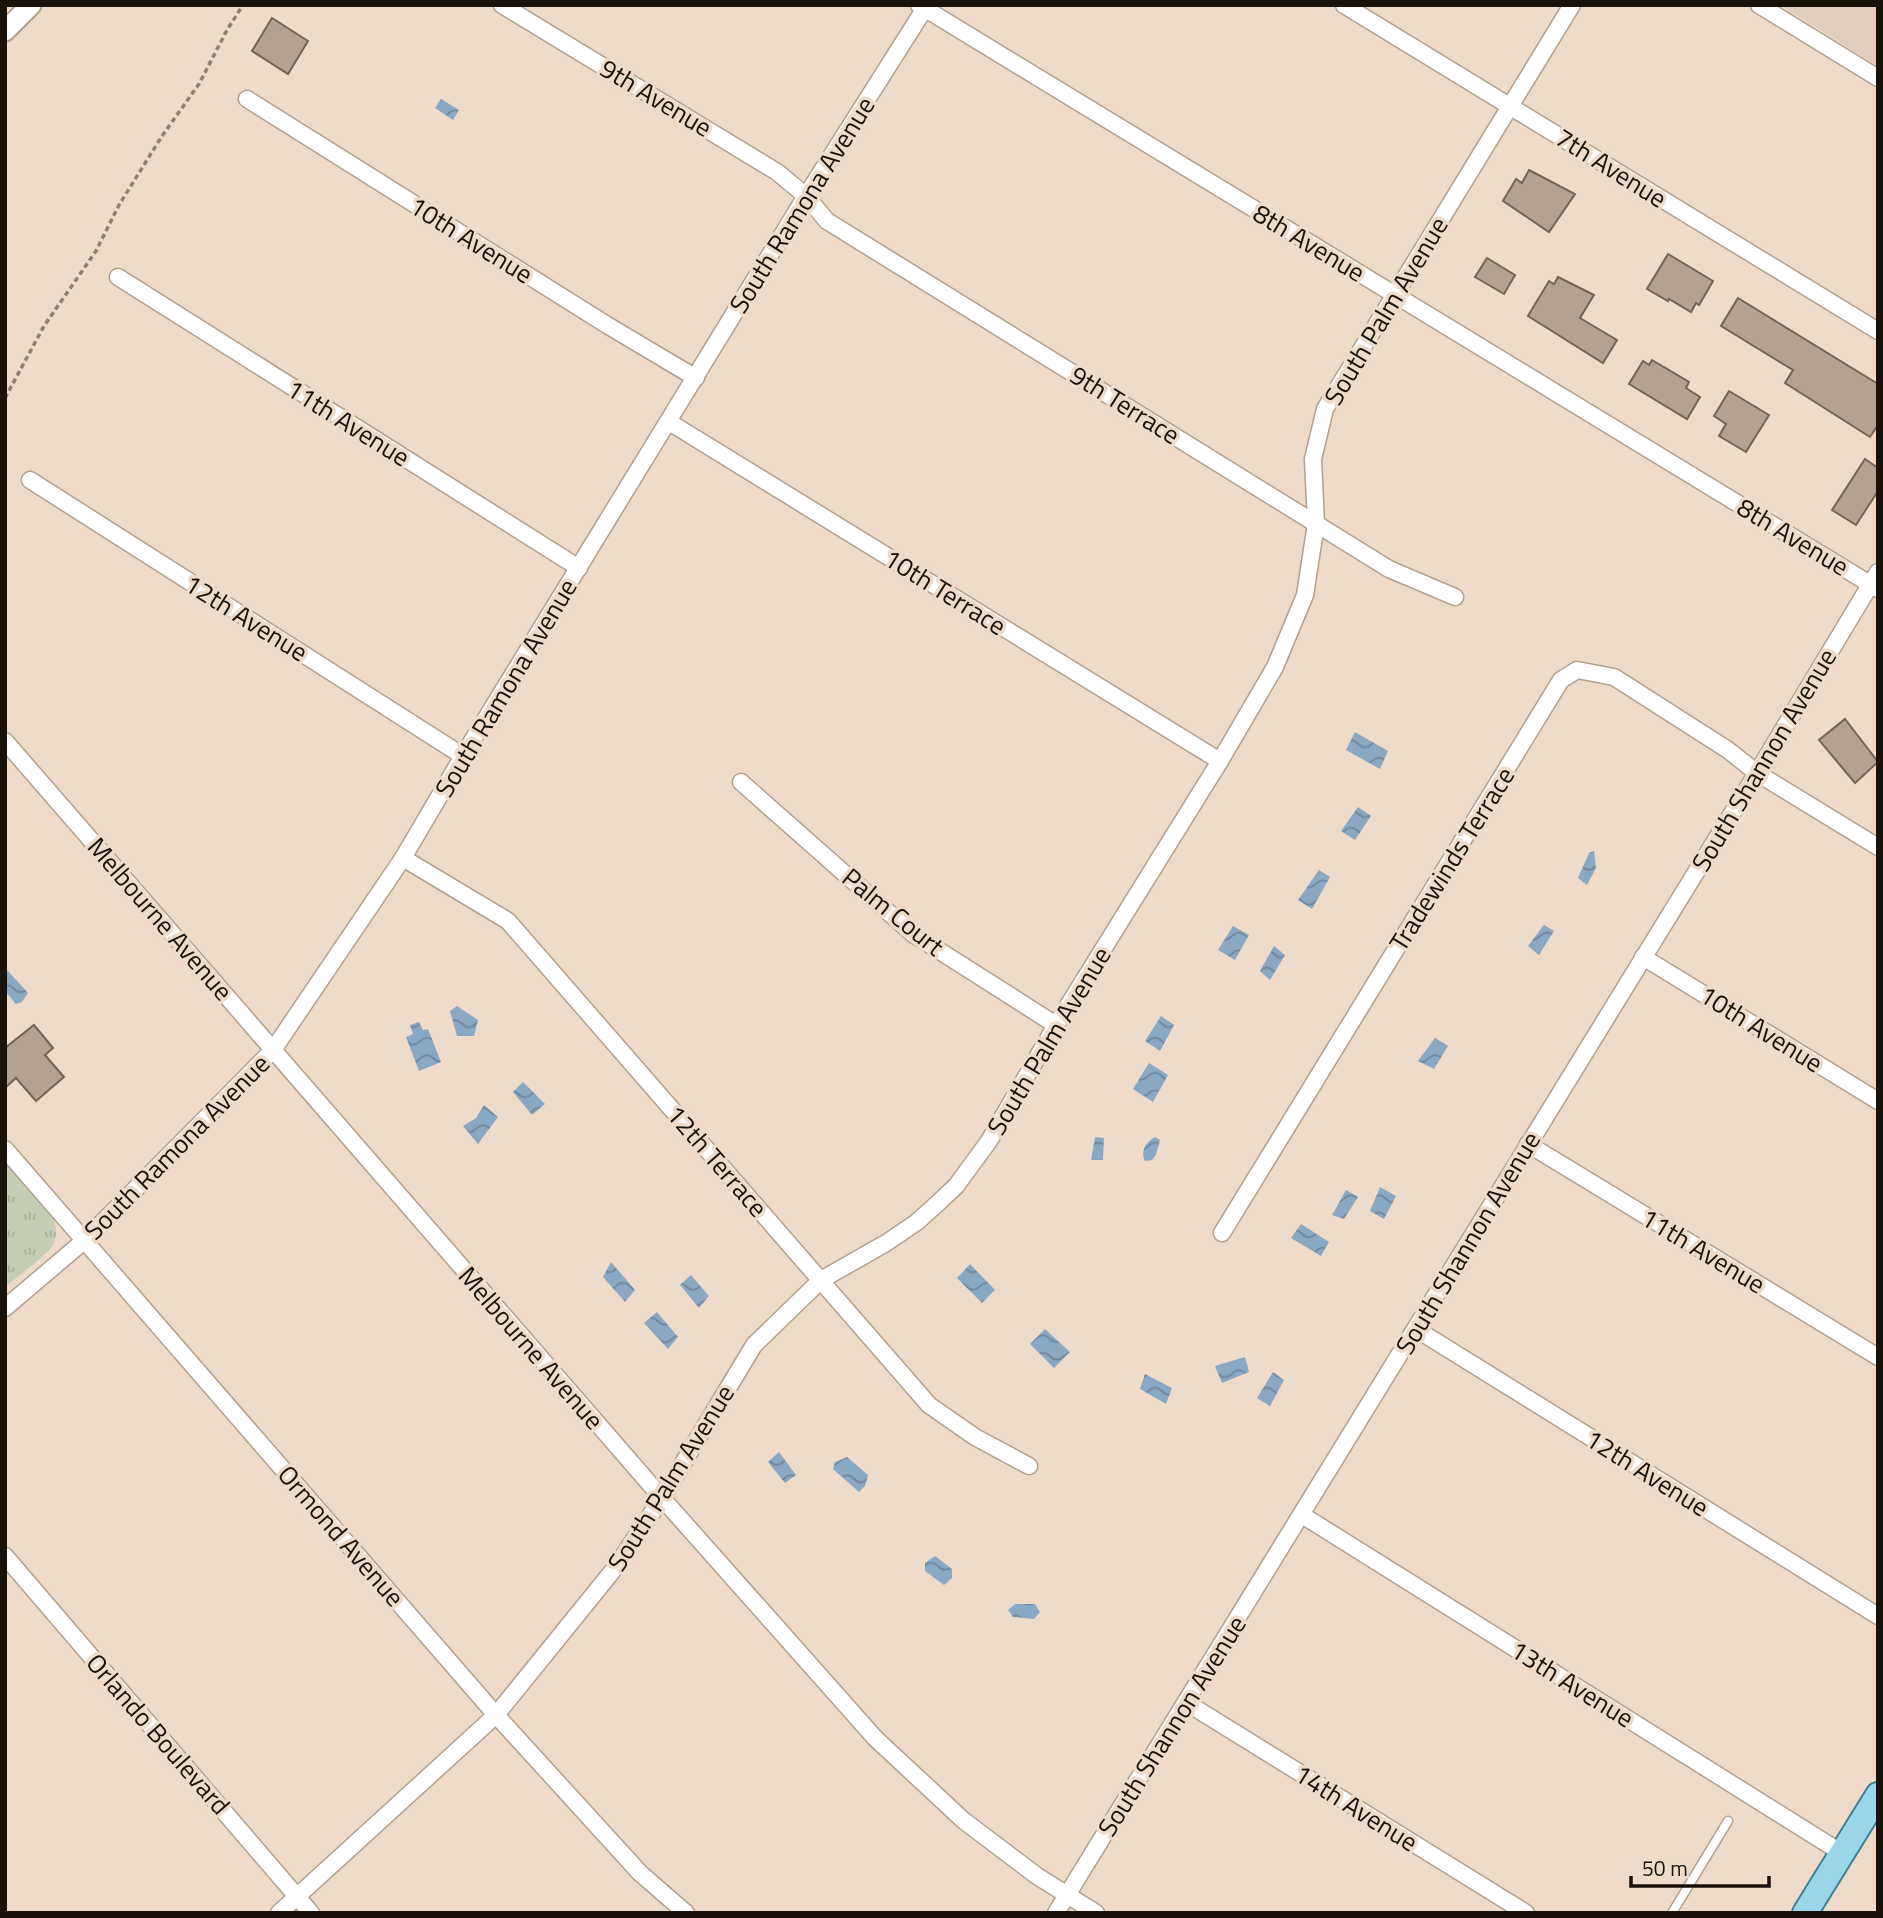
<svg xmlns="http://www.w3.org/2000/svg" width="1883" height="1918" font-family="'Titillium Web',sans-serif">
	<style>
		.commercial { fill: #e0cdbd }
		.park { fill: url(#park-tufts) }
		.water { fill: url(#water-waves) }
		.building { fill: #b3a291; stroke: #756555; stroke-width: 2 }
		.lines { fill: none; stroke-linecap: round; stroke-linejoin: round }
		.service-casing { stroke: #b2a18f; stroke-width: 11 }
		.minor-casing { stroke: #b2a18f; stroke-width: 19 }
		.tertiary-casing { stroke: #b2a18f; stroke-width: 23 }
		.primary-casing { stroke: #418193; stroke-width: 28 }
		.path { stroke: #8e8073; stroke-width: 3.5; stroke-dasharray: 5 3.5; stroke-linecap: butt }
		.service { stroke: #fff; stroke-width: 8 }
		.minor { stroke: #fff; stroke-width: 16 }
		.tertiary { stroke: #fff; stroke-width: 19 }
		.primary { stroke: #9ad7ea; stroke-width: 24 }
		.labels { text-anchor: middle; stroke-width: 7; stroke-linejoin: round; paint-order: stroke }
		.street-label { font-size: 26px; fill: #18120b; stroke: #eedbc9 }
	</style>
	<defs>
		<pattern id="park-tufts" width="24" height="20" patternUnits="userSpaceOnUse" patternTransform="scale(1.75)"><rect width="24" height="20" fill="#c6cdb5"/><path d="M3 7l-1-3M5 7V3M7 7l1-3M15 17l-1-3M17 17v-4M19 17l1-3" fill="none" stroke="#a9af9a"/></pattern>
		<pattern id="water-waves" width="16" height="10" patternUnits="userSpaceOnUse" patternTransform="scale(1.75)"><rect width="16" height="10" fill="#89a8c4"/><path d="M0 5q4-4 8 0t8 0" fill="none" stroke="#6f879d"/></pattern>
	</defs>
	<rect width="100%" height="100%" fill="#eedbc9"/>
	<path class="commercial" d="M1780,5H1878V66Z"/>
	<path class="park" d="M5,1156C23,1177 72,1218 51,1248C42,1259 17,1277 5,1287Z"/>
	<g class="water">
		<path d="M441,99L459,110L453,120L435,108Z"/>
		<path d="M1355,732L1388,751L1380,769L1346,750Z"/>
		<path d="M1358,807L1371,816L1355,840L1341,831Z"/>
		<path d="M1594,851L1596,868L1587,885L1578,878L1589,853Z"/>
		<path d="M1319,870L1330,877L1312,909L1298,900Z"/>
		<path d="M1544,925L1554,931L1539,955L1528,946Z"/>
		<path d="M1233,926L1249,935L1235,960L1218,950Z"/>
		<path d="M1274,946L1285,955L1270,980L1260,971Z"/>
		<path d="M8,971L28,993L22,1002L16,1004L5,991V973Z"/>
		<path d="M457,1006L478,1020L474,1036H457L450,1011Z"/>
		<path d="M1161,1016L1174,1025L1160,1051L1145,1041Z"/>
		<path d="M419,1022L423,1030L428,1029L441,1062L419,1071L406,1037L413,1034L410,1025Z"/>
		<path d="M1435,1038L1448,1046L1434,1069L1418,1061Z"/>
		<path d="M1149,1063L1168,1075L1153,1102L1133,1089Z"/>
		<path d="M523,1082L545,1104L532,1115L513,1092Z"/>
		<path d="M484,1105L498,1117L478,1144L463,1126L476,1118Z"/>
		<path d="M1095,1137L1104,1138L1103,1160H1091Z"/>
		<path d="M1155,1137L1160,1140L1156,1155L1152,1160L1145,1161C1140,1151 1146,1142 1155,1137Z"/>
		<path d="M1380,1187L1396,1196L1384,1219L1370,1211Z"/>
		<path d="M1346,1190L1358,1197L1344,1219L1332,1215Z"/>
		<path d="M1301,1224L1329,1242L1321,1256L1291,1238Z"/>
		<path d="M611,1262L635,1290L625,1302L603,1277Z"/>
		<path d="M970,1264L995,1290L982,1303L957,1278Z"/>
		<path d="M691,1275L709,1296L699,1308L680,1285Z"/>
		<path d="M657,1312L678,1337L668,1349L644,1323Z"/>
		<path d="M1045,1329L1070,1352L1054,1368L1030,1344Z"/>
		<path d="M1245,1357L1249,1372L1222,1383L1215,1366Z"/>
		<path d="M1273,1372L1284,1380L1270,1406L1257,1398Z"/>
		<path d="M1145,1374L1172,1388L1166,1404L1140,1389Z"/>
		<path d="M779,1452L796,1475L785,1483L768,1462Z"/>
		<path d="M847,1457L868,1475L865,1486L859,1492L833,1469L835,1462Z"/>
		<path d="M935,1556L952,1569V1578L944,1585L925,1571V1563Z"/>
		<path d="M1015,1604H1035L1040,1612L1034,1619L1013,1617L1008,1610Z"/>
	</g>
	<g class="building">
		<path d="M272,18L308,41L288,74L252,51Z"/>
		<path d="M1529,170L1575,194L1549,232L1503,201L1516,179L1522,183Z"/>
		<path d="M1668,254L1713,281L1699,305L1696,303L1691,312L1669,299L1668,301L1647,289Z"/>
		<path d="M1487,258L1515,275L1504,294L1475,277Z"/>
		<path d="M1558,277L1594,295L1580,318L1617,340L1603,363L1528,316L1549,281L1554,284Z"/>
		<path d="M1738,298L1878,384V425L1870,437L1785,383L1793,370L1721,326Z"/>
		<path d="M1652,360L1689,382L1686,388L1700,397L1687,419L1629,384L1643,361L1649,365Z"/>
		<path d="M1729,391L1769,415L1746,452L1719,436L1726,424L1714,416Z"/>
		<path d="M1865,459L1878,468V491L1856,525L1832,510Z"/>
		<path d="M1845,719L1878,762L1855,783L1819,740Z"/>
		<path d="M34,1025L53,1048L45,1055L64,1077L36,1101L16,1078L5,1088V1048Z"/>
	</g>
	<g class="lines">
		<g class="service-casing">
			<path id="service" d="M1672,1913L1728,1821"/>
		</g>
		<g class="minor-casing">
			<g id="minor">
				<path d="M502,5L777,172L806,196L827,221L1389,569L1455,597"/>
				<path d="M919,5L1878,589"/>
				<path d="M1344,5L1878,331"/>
				<path d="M1759,5L1878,78"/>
				<path d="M247,99L607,325L696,378"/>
				<path d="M118,277L579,568"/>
				<path d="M669,422L1220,761"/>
				<path d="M30,480L463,756"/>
				<path d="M5,741L662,1498L875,1738L963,1820L1037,1876L1096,1913"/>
				<path d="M741,782L913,934L1056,1025"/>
				<path d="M403,858L508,921L929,1405L975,1437L1029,1466"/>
				<path d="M1643,957L1878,1101"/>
				<path d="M1528,1144L1878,1357"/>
				<path d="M5,1149L496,1715L640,1873L686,1913"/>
				<path d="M1222,1233L1561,680L1577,670L1614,677L1728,750L1757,773L1878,847"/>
				<path d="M5,1308L85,1240L273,1050L403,858L463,756L806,196L927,5"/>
				<path d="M1416,1329L1878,1616"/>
				<path d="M1302,1515L1842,1853"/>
				<path d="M5,1556L311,1913"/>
				<path d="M1187,1703L1526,1913"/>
				<path d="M279,1913L496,1715L615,1568L662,1498L754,1345L821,1280L886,1243L917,1222L939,1202L956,1186L989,1141L1056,1025L1220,761L1275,667L1305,595L1316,524L1313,459L1325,409L1572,5"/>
				<path d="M1056,1913L1757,773L1878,572"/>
			</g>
		</g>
		<g class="tertiary-casing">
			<path id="tertiary" d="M5,31L31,5"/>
		</g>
		<g class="primary-casing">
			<path id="primary" d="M1805,1913L1878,1795"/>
		</g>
		<path class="path" d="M5,398L44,326L96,251L119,205L162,136L199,84L227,30L243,5"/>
		<use href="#service" class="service"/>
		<use href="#minor" class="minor"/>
		<use href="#tertiary" class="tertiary"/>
		<use href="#primary" class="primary"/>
	</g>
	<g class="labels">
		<g class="street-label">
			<text transform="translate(656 98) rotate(31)" y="9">9th Avenue</text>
			<text transform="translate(1611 168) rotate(32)" y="9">7th Avenue</text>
			<text transform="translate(802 205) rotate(-58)" y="9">South Ramona Avenue</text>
			<text transform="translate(471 240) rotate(32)" y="9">10th Avenue</text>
			<text transform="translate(1309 243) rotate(31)" y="9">8th Avenue</text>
			<text transform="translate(1386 311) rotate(-59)" y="9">South Palm Avenue</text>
			<text transform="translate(1125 405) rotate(32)" y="9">9th Terrace</text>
			<text transform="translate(348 423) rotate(32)" y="9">11th Avenue</text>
			<text transform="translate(1793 537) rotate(31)" y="9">8th Avenue</text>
			<text transform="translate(945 592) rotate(32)" y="9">10th Terrace</text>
			<text transform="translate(246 618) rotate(32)" y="9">12th Avenue</text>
			<text transform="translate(506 688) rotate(-59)" y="9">South Ramona Avenue</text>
			<text transform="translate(1764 760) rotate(-59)" y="9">South Shannon Avenue</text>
			<text transform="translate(1452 859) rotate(-58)" y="9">Tradewinds Terrace</text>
			<text transform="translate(893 912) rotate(39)" y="9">Palm Court</text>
			<text transform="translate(160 919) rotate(49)" y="9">Melbourne Avenue</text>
			<text transform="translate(1761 1029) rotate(32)" y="9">10th Avenue</text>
			<text transform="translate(1049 1041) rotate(-59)" y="9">South Palm Avenue</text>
			<text transform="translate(177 1147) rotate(-45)" y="9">South Ramona Avenue</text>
			<text transform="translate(717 1161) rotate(49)" y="9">12th Terrace</text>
			<text transform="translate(1468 1243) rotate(-59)" y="9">South Shannon Avenue</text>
			<text transform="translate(1703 1251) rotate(31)" y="9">11th Avenue</text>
			<text transform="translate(531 1348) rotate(49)" y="9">Melbourne Avenue</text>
			<text transform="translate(1647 1473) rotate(32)" y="9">12th Avenue</text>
			<text transform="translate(671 1478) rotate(-58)" y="9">South Palm Avenue</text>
			<text transform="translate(341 1536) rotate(49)" y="9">Ormond Avenue</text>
			<text transform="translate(1572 1684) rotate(32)" y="9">13th Avenue</text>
			<text transform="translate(1172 1726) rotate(-58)" y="9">South Shannon Avenue</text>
			<text transform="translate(158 1734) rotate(49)" y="9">Orlando Boulevard</text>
			<text transform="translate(1356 1808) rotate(32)" y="9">14th Avenue</text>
		</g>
	</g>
	<rect width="1883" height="1918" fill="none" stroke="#18120b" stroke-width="14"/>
	<path d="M1631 1876v10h138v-10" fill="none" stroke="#18120b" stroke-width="3.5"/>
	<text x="1642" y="1876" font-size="21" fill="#18120b" stroke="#eedbc9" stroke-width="5" paint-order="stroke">50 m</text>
</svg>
